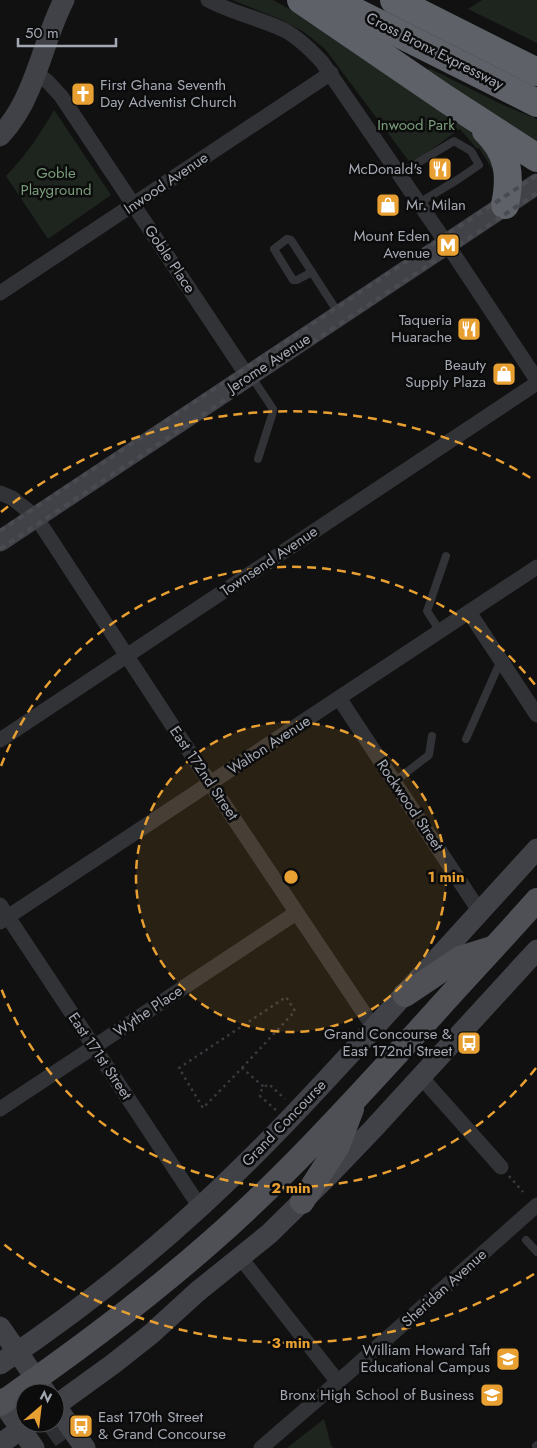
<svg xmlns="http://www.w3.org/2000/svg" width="537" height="1448" font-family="Jost,sans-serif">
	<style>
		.green { fill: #1d251e }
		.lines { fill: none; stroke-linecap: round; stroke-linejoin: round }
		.secondary-tunnel { stroke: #2e2f32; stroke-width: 21; stroke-dasharray: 21 11; stroke-linecap: butt }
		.path { stroke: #383a3e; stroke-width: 2.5; stroke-dasharray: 2.5 4; stroke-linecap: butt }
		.lane { stroke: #323337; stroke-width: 8 }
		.street { stroke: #323337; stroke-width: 15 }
		.secondary { stroke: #404247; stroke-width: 21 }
		.primary { stroke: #4e5056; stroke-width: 24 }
		.highway { stroke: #5e6168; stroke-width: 28 }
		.rail { stroke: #494b50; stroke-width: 4; stroke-dasharray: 6 5; stroke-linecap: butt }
		.ring { fill: none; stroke: #e9a032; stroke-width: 2.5; stroke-dasharray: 9 6 }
		.labels { text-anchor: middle; stroke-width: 5; stroke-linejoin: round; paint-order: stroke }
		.street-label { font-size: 15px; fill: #a3a8b2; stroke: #0c0c0d }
		.poi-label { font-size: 15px; fill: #a3a8b2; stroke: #0c0c0d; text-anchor: end }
		.park-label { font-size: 15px; fill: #7a9d7a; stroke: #0c0c0d }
		.centre { fill: #e9a032; stroke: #0c0c0d; stroke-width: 2.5 }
		.ring-label { font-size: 15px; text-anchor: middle; font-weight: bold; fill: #e9a032; stroke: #0c0c0d; stroke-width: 5; stroke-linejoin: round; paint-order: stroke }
	</style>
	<rect width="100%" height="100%" fill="#111112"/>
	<g class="green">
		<path d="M232,0H273L304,17L487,142L496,175L479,148L477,149L460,129L411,164L325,49L304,32L282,20Z"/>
		<path d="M482,0H537V43L468,9Z"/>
		<path d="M427,69H431L503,105L537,119V147L424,74Z"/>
		<path d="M54,110L111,195L48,239L6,176C25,156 40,135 54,110Z"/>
		<path d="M324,1419L331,1445L334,1448H287Z"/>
	</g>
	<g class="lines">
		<g class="secondary-tunnel">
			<path d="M0,1350L31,1393"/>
			<path d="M52,1423L70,1448"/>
		</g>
		<g class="path">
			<path d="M242,1068L295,1011L286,997L179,1068L203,1108L242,1068L264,1087"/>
			<path d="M276,1110L260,1096C260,1090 263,1088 268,1084L271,1086L285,1099"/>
			<path d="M509,1176L523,1192"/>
		</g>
		<g class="lane">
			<path d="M399,174L454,141L471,151L479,165L457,180L419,203"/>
			<path d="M312,272L297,280H293L274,249L287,239L291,240L339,314"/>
			<path d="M251,376L273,409L272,415L258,459"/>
			<path d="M440,631L427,611L446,556"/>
			<path d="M466,739L501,660"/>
			<path d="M394,782L429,755L432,736"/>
			<path d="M526,1240L537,1252"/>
			<path d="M537,1445L536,1446L537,1448"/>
		</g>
		<g class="street">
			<path d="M208,0C232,13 259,18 284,30C299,38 311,50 322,62L447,244L537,380"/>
			<path d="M36,73L47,81L61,96L248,377"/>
			<path d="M0,293L331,73"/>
			<path d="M0,493L12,498L36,517L210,783L374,1028"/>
			<path d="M469,612L537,715"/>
			<path d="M339,698L480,912"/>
			<path d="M0,740L537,383"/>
			<path d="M0,905L200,1207"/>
			<path d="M0,922L537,567"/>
			<path d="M421,1077L501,1167"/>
			<path d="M0,1109L296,913"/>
			<path d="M240,1257L338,1382"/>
			<path d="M261,1448L348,1373L537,1205"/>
		</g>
		<g class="secondary">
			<path d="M0,136C12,123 22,107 29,90C42,61 49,29 64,0"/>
			<path d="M0,541L537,184"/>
			<path d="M0,1327L46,1393"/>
			<path d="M0,1364C70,1317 137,1265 199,1208C256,1156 309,1099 362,1041C421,977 479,913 537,849"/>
			<path d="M0,1399L34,1448"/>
			<path d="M55,1405L85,1448"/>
			<path d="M55,1406L113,1364L151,1334L197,1292L269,1234L328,1176L373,1129L537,950"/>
			<path d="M0,1444L30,1423"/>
		</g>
		<g class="primary">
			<path d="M405,995L460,958L492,948"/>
			<path d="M302,1202L338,1146L352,1109"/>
			<path d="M0,1404C74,1353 145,1300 212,1241C286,1176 352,1103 418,1031C457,987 498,944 537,900"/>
		</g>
		<g class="highway">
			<path d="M301,0L446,99L537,158"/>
			<path d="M332,0L537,103"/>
			<path d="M394,0L537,72"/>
			<path d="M486,131C509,153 511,176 505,205"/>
		</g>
		<g class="rail">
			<path d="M0,531L537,175"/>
			<path d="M0,549L537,193"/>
		</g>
	</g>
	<circle cx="291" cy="877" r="155" fill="#e9a032" fill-opacity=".12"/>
	<g class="ring">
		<circle cx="291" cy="877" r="155"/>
		<path d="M536 1068A311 311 0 0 1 1 988M1 766A311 311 0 0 1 536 686"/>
		<path d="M534 1274A466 466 0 0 1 1 1242M1 512A466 466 0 0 1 534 480"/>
	</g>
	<defs>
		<g id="church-square" transform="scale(1.25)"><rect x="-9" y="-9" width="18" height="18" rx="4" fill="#e9a032" stroke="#0c0c0d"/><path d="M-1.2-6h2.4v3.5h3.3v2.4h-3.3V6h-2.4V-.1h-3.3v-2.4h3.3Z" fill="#fff"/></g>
		<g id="restaurant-square" transform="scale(1.25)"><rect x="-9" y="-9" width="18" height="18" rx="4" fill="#e9a032" stroke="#0c0c0d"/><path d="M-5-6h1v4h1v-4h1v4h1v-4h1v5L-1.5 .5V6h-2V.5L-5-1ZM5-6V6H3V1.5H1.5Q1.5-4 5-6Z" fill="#fff"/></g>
		<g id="shop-square" transform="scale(1.25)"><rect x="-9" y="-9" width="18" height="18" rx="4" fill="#e9a032" stroke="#0c0c0d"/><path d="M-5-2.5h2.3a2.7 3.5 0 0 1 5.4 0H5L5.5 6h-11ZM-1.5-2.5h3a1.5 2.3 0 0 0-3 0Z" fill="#fff"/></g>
		<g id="metro-square" transform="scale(1.25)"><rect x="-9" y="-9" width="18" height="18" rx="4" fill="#e9a032" stroke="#0c0c0d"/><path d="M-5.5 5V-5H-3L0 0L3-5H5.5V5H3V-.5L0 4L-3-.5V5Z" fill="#fff"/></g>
		<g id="bus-square" transform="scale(1.25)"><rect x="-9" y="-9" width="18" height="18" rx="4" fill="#e9a032" stroke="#0c0c0d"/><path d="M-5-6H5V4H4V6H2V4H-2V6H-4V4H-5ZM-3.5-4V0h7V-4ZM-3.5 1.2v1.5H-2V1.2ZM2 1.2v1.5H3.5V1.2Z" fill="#fff"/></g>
		<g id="school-square" transform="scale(1.25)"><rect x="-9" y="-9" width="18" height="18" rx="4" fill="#e9a032" stroke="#0c0c0d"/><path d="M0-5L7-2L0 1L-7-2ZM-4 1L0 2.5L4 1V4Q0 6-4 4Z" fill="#fff"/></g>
	</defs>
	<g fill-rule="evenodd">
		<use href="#church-square" x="83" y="94"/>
		<use href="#restaurant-square" x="440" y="169"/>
		<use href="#shop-square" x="388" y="205"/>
		<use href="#metro-square" x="448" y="245"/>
		<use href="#restaurant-square" x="469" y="329"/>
		<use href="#shop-square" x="504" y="374"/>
		<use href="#bus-square" x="469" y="1043"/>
		<use href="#school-square" x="508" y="1359"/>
		<use href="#school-square" x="492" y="1395"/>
		<use href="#bus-square" x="81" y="1426"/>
	</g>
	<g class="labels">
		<g class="street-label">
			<text transform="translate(435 51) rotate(27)" y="5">Cross Bronx Expressway</text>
			<text transform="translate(166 183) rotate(-34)" y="5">Inwood Avenue</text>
			<text transform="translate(170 259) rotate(56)" y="5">Goble Place</text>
			<text transform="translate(269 363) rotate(-33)" y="5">Jerome Avenue</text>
			<text transform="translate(269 561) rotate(-34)" y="5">Townsend Avenue</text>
			<text transform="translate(269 745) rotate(-33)" y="5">Walton Avenue</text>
			<text transform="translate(204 773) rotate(56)" y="5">East 172nd Street</text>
			<text transform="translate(410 805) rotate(56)" y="5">Rockwood Street</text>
			<text transform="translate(148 1011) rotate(-34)" y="5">Wythe Place</text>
			<text transform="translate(100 1056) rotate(56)" y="5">East 171st Street</text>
			<text transform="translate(284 1123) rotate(-46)" y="5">Grand Concourse</text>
			<text transform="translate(444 1288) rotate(-42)" y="5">Sheridan Avenue</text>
		</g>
		<g class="poi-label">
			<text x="100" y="90" text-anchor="start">First Ghana Seventh<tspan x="100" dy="17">Day Adventist Church</tspan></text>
			<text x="422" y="174">McDonald's</text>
			<text x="406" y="210" text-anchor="start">Mr. Milan</text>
			<text x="430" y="241">Mount Eden<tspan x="430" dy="17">Avenue</tspan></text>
			<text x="452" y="325">Taqueria<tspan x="452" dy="17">Huarache</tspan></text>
			<text x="486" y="370">Beauty<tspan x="486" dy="17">Supply Plaza</tspan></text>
			<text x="452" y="1039">Grand Concourse &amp;<tspan x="452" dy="17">East 172nd Street</tspan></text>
			<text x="490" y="1355">William Howard Taft<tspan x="490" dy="17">Educational Campus</tspan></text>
			<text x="474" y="1400">Bronx High School of Business</text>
			<text x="98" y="1422" text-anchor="start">East 170th Street<tspan x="98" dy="17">&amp; Grand Concourse</tspan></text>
		</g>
		<g class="park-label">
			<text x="416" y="130">Inwood Park</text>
			<text x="56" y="178">Goble<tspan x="56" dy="17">Playground</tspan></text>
		</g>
	</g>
	<circle cx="291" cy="877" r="8" class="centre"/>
	<g class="ring-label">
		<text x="446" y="882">1 min</text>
		<text x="291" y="1193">2 min</text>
		<text x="291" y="1348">3 min</text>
	</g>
	<g transform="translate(40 1408) rotate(28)"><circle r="24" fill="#0c0c0d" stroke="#484a4f"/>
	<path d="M0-4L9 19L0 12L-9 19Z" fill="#e9a032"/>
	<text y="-8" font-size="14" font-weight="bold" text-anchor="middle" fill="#a3a8b2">N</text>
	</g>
	<path d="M18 38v8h98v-8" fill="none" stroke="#a3a8b2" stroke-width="2.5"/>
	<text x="25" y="38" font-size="15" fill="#a3a8b2" stroke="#0c0c0d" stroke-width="4" paint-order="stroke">50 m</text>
</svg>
